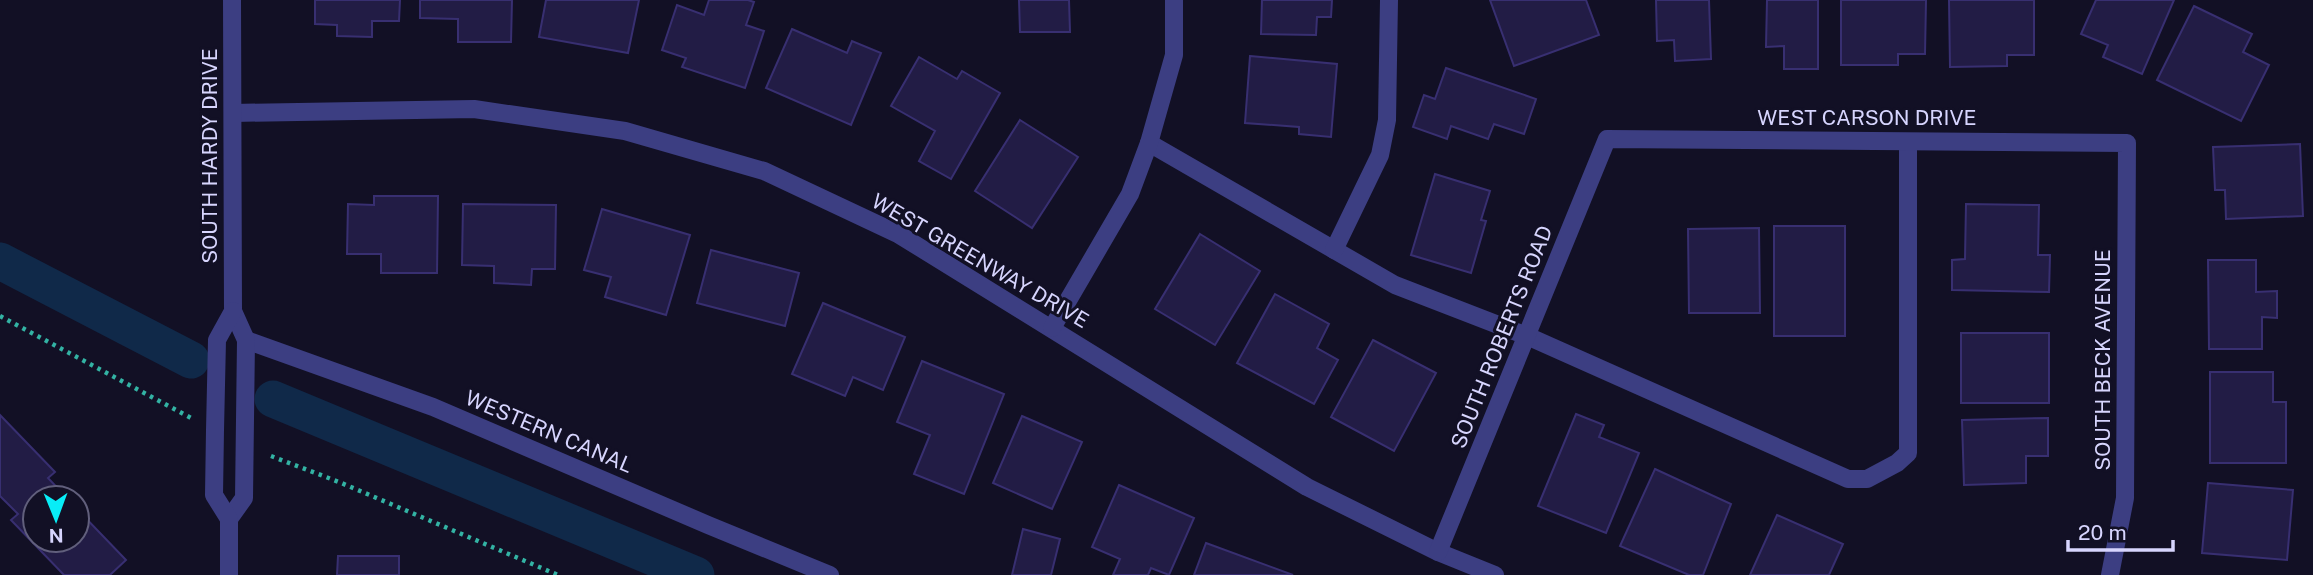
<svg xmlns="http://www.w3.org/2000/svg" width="2313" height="575" font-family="'Public Sans',sans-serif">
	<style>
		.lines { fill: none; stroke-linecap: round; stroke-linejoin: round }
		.canal { stroke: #102949; stroke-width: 37 }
		.building { fill: #221c45; stroke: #382f71; stroke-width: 2 }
		.path { stroke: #33b3a4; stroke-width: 4.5; stroke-dasharray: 3.5 5; stroke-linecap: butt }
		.service { stroke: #3c3e82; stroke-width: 18 }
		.minor { stroke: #3c3e82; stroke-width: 18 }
		.tertiary { stroke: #3c3e82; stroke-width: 18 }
		.labels { text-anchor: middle; stroke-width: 6; stroke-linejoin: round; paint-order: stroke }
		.street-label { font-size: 21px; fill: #d7d5fe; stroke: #121025 }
	</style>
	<rect width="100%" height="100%" fill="#121025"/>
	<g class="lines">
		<g class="canal">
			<path d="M0,261L191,360"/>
			<path d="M273,399L696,575"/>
		</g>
	</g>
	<g class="building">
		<path d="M315,0H400L399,21H372V37L337,36V25L315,24Z"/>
		<path d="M420,0H512L511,42H458V19L420,18Z"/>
		<path d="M546,0H639L628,53L539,37Z"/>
		<path d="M709,0H748L754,2L746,25L764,31L745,88L682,67L686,58L662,50L677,5L704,15Z"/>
		<path d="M1019,0H1069L1070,32H1020Z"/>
		<path d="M1262,0H1332L1331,17H1317L1316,35L1261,34Z"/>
		<path d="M1490,0H1586L1599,35L1514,66Z"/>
		<path d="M1656,0H1709L1711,59L1675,61L1674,40L1657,41Z"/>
		<path d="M1767,0H1818V69H1784V46L1766,47Z"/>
		<path d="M1841,0H1926L1925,54H1898V65H1841Z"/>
		<path d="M1949,0H2034V55H2007V66L1950,67Z"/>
		<path d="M2096,0H2174L2142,74L2103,57L2108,45L2081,34Z"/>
		<path d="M2194,6L2252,34L2243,52L2269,65L2241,121L2157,80Z"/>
		<path d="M792,29L847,53L852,41L881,53L851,125L766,88Z"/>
		<path d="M1250,56L1337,64L1331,137L1299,134V127L1245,123Z"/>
		<path d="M919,57L957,79L962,71L1000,93L951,179L919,161L935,131L891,106Z"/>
		<path d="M1446,68L1536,99L1524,134L1494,124L1488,139L1451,126L1447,139L1413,127L1424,95L1435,99Z"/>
		<path d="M1020,120L1078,157L1032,228L975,191Z"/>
		<path d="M2300,144L2303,216L2226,219L2225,190H2215L2213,147Z"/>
		<path d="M1435,174L1490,191L1481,220L1486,221L1471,273L1411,255Z"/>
		<path d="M374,196H438L437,273H381V254H347L348,204L374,205Z"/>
		<path d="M463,204L556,205L555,269H532L531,285L494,283V266L462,265Z"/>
		<path d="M1966,204L2039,205L2038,255H2050L2049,292L1952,290V260L1965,259Z"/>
		<path d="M602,209L690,235L666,315L605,297L611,277L584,270Z"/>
		<rect x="1774" y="226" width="71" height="110"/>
		<path d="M1759,228L1760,313H1689L1688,229Z"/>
		<path d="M1200,234L1260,271L1215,345L1155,309Z"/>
		<path d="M711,250L799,273L785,326L697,303Z"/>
		<path d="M2208,260H2256V292L2277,291V318L2262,317V349H2209Z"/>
		<path d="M1275,294L1329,324L1317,348L1338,360L1314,404L1237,363Z"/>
		<path d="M823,303L905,337L883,390L853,377L845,396L792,374Z"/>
		<rect x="1961" y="333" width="88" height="70"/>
		<path d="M1373,340L1436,373L1394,451L1331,417Z"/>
		<path d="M922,361L1004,394L964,494L914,474L930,435L897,422Z"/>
		<path d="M2210,372H2273V402H2286V463H2210Z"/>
		<path d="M1576,414L1604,425L1599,437L1639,453L1606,533L1538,506Z"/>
		<path d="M0,415L55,472L48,478L67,498H35V540H77V509L126,560L110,575H64L11,520L18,514L0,496Z"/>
		<path d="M1022,416L1082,442L1052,509L993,483Z"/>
		<path d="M2048,418V456H2026V483L1964,485L1962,420Z"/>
		<path d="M1655,469L1731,504L1703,575H1689L1620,546Z"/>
		<path d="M2208,483L2293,490L2287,560L2202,553Z"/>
		<path d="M1119,485L1194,518L1169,575L1151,568L1148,575H1113L1120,559L1092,547Z"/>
		<path d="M1777,515L1843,544L1829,575H1750Z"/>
		<path d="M1023,529L1060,539L1051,575H1012Z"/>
		<path d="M1206,543L1293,575H1194Z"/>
		<path d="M338,556H399V575H337Z"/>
	</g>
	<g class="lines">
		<g class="path">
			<path d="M0,316L191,418"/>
			<path d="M271,456L339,482L558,575"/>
		</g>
		<g class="service">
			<path d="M1149,143L1395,285L1527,336L1848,479H1867L1897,463L1908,453V142"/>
			<path d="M1334,250L1380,155L1387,120L1389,0"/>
			<path d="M246,340L433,407L708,525L830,575"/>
		</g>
		<g class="minor">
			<path d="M233,113L474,109L625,131L764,171L898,234L1307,487L1438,552L1495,575"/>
			<path d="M1052,328L1130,194L1149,143L1174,55V0"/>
			<path d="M1438,552L1607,139L2127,143L2125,498L2110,575"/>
		</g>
		<g class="tertiary">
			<path d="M229,519L244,498L246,340L233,311L232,0"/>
			<path d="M229,575V519L214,495L215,430L217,340L233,311"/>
		</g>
	</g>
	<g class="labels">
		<g class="street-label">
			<text x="1867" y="125">WEST CARSON DRIVE</text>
			<text transform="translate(210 156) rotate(-90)" y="7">SOUTH HARDY DRIVE</text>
			<text transform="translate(980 261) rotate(30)" y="7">WEST GREENWAY DRIVE</text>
			<text transform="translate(1502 337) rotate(-68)" y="7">SOUTH ROBERTS ROAD</text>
			<text transform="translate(2103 360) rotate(-90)" y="7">SOUTH BECK AVENUE</text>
			<text transform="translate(549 432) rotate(23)" y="7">WESTERN CANAL</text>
		</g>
	</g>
	<g transform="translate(56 519) rotate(179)"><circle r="33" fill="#121025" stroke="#615f7c" stroke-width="2"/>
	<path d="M0-5L12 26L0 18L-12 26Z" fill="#08edf7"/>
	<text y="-10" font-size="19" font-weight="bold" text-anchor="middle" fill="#d7d5fe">N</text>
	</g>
	<path d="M2068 540v10h105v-10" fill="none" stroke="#d7d5fe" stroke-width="3.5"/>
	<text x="2078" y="540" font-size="21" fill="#d7d5fe" stroke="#121025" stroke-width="5" paint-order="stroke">20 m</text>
</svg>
